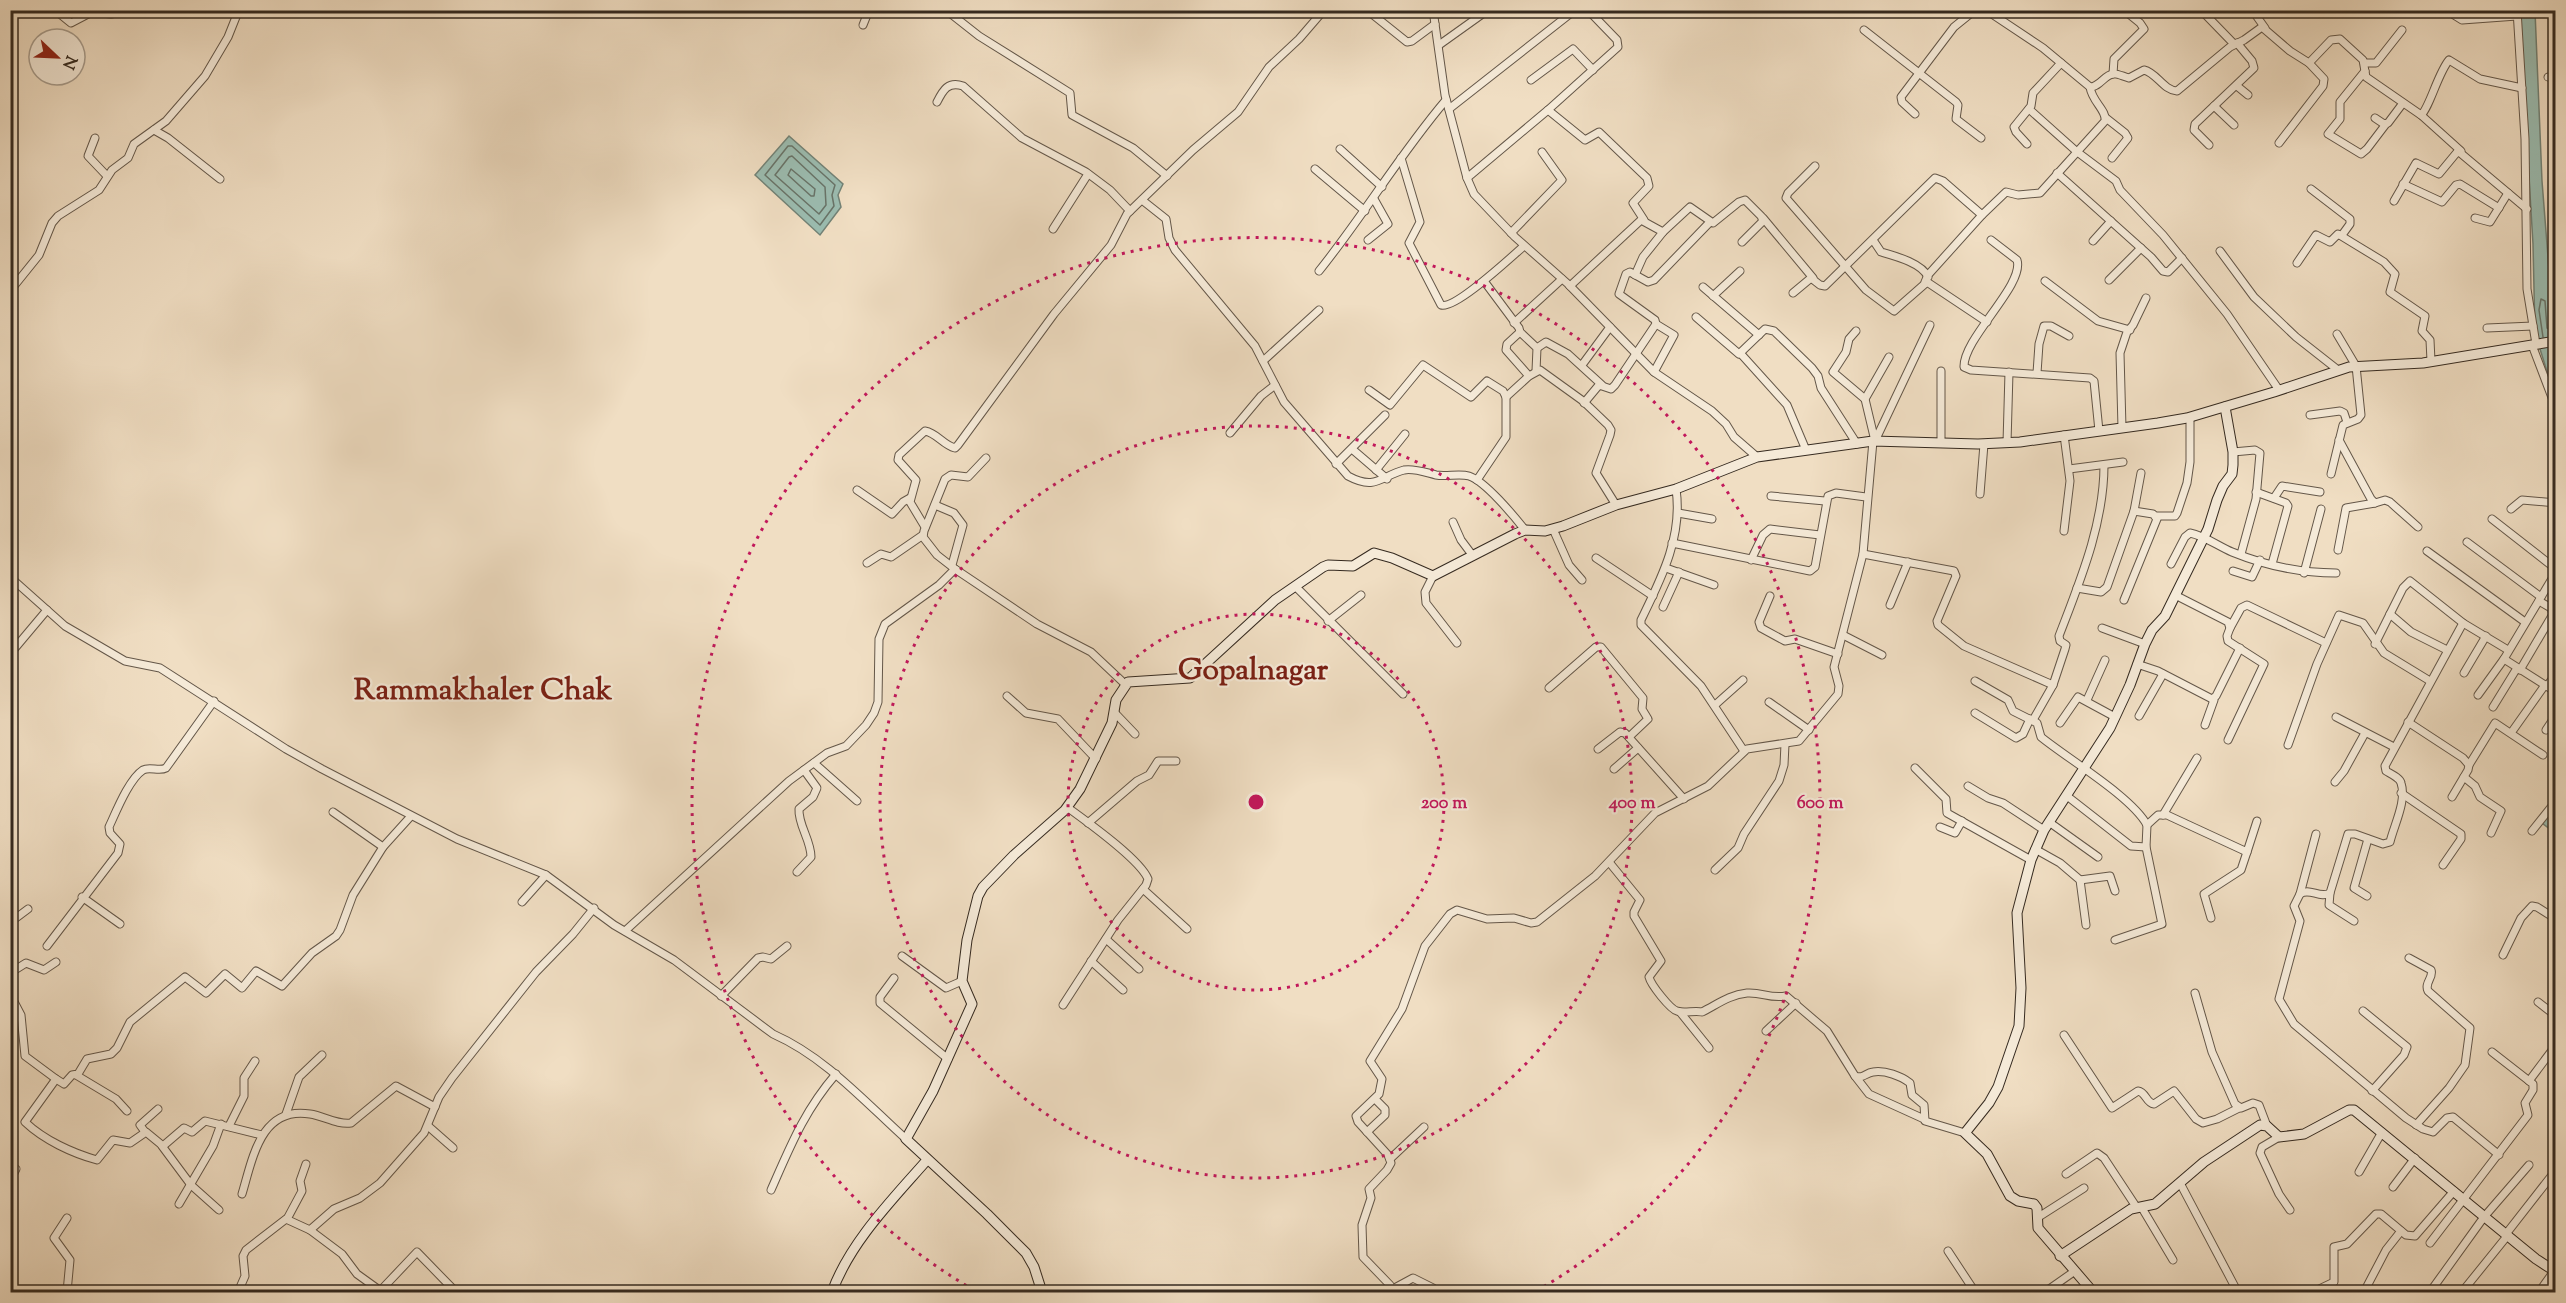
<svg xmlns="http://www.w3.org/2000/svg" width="2566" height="1303" font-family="'Sorts Mill Goudy',serif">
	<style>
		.water { fill: #9bbcb0; stroke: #728276; stroke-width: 1.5 }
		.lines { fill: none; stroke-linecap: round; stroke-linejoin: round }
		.shore { stroke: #687368; stroke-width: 1.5 }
		.street-casing { stroke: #645749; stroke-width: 9 }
		.secondary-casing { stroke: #352a20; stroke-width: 11 }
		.street { stroke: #f5ead8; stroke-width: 7 }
		.secondary { stroke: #f5ead8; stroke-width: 9 }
		.ring { fill: none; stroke: #c2185b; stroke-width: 3; stroke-dasharray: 3 6 }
		.labels { text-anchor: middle; stroke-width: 4.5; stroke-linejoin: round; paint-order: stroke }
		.district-label { font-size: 30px; font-weight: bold; fill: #7a1f14; stroke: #f5ead8 }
		.centre { fill: #c2185b; stroke: #f5ead8; stroke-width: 3 }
		.ring-label { font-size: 18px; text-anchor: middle; font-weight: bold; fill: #c2185b; stroke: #f5ead8; stroke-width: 4.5; stroke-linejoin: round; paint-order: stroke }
	</style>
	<rect width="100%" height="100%" fill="#f0dec3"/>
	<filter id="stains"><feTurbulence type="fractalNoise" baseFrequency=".00333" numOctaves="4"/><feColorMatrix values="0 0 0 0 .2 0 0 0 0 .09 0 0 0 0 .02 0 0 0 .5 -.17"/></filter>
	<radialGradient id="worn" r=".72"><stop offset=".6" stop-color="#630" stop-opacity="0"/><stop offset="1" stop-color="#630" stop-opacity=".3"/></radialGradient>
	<g class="water">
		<path d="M2519,11H2535L2542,181L2555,346V397L2535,333L2533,244Z"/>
		<path d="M789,136L843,184L838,195L841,207L820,235L755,175Z"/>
		<path d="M2555,805V833L2542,823Z"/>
	</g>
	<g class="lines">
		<g class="shore">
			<path d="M788,146H792L835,185L832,195L834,206L820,225L765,175Z"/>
			<path d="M792,156L825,187L826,205L819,214L775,175L789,157Z"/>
			<path d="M791,169L815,189L814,196H811L788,175Z"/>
			<path d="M2543,337L2539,310L2541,299L2545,301L2547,328L2556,332"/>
		</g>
		<g class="street-casing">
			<g id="street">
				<path d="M55,10L71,23L92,12L111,14L130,10"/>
				<path d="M946,10L979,36L1070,93L1072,115L1133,148L1167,176"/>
				<path d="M1367,10L1407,42L1412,41L1435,24"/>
				<path d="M1433,10L1445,95L1467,178L1474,194L1515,237L1568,284L1654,372L1712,411L1726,424L1734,437L1757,457"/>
				<path d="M1986,10L2043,48L2090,87C2100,87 2104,75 2113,74C2117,73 2124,77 2129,78L2144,70C2157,73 2163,90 2177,91L2230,47L2244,40L2262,27L2290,51L2309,63L2331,40L2340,39L2363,60L2366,77L2421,115C2429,109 2438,73 2449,60L2480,79L2522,88"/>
				<path d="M2201,10L2234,44"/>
				<path d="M2255,10V14L2265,28"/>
				<path d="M2446,10L2462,20L2517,16"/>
				<path d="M2517,10L2525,139L2527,289L2536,344"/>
				<path d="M863,25L869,10"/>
				<path d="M1864,30L1956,102L1958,105L1956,119L1981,138"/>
				<path d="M1439,45L1488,10"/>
				<path d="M2365,63H2376L2402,30"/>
				<path d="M2365,71L2340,102V119L2328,134L2361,154L2367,149L2386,124"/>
				<path d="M2113,74L2114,59L2144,29L2140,23L2124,10"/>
				<path d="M2548,77L2556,79"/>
				<path d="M1531,80L1573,49L1593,70"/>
				<path d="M2237,86L2248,95"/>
				<path d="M937,102C943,90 948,81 963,86L1022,138L1086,172L1110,190L1130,211"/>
				<path d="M2214,106L2234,125"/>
				<path d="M1449,109L1575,10"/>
				<path d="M2029,109L2076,151L2116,181L2120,190L2163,235L2227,314L2279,390"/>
				<path d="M1548,110L1585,140L1599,132L1647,178L1649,186L1633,203L1644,220"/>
				<path d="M1915,114L1902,102L1901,97L1954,27L1975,10"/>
				<path d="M2421,115L2461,151"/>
				<path d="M2106,118L2125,133L2128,138L2112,158"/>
				<path d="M2375,118L2384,124L2388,123L2403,103"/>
				<path d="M154,130L168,138L220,179"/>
				<path d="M95,138L88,156L107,176"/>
				<path d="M2279,143L2323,86L2324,79L2309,63"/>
				<path d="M2027,144L2016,132L2014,127L2031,106L2033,93L2061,63"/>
				<path d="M2209,145L2194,130L2195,124L2254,68L2252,61L2237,43"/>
				<path d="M1340,149L1382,187"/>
				<path d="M1401,158L1420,222L1409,243L1441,305C1455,310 1511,257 1524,246"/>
				<path d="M1815,166L1788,193L1786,198L1866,290L1894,311L1927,282L1987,322"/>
				<path d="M1315,169L1365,211"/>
				<path d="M2057,173L2151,257L2163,271L2168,272L2182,258"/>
				<path d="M1467,178L1548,110L1618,47L1617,40L1588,10"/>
				<path d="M2403,184L2442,202L2456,185L2460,184L2499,208"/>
				<path d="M2311,189L2350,219V224L2342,235"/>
				<path d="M1142,200L1166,219L1169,238L1175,250L1255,346L1284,402L1348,476C1376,491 1381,476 1404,470C1414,468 1427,473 1436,475C1447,477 1459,473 1469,476C1485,481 1514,516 1525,530"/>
				<path d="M2394,201L2416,163L2439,174L2458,151L2527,209"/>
				<path d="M1763,218L1813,278"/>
				<path d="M2475,218L2490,222L2508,193"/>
				<path d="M1053,229L1088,174"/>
				<path d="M1511,233L1562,180L1542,152"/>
				<path d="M1368,240L1388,224L1374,199"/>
				<path d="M1873,240L1881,252C1895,256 1922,263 1928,277"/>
				<path d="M1991,240L2017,260C2025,285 1963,338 1964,367L1971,370L2090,378L2094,381L2099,431"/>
				<path d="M2093,241L2111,221"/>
				<path d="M2220,251L2254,297L2296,337L2338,370"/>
				<path d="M2297,263L2316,235L2330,242L2338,234L2384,262L2395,274L2390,292L2425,316L2422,331L2430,340L2431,361"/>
				<path d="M1319,271C1364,215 1400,154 1446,100"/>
				<path d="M1635,275L1643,257L1663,232"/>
				<path d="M2109,280L2141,248"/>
				<path d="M1484,281L1519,328L1520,332L1507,344L1506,350L1529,376"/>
				<path d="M2045,281L2098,321L2130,330"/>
				<path d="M1925,282L1928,275L1982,215"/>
				<path d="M1570,286L1641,220L1663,232L1690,207L1713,223L1739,202L1745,200L1761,216L1763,221L1742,242"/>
				<path d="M1703,287L1759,335"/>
				<path d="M10,291L39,255L52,223L58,216L99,190L112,170L128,158L134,144L166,121L205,76L228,37L236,17L235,10"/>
				<path d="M1793,293L1811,278L1820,285L1825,286L1935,178L1943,181L1982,215L2006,192L2018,195L2040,193L2105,121C2107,110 2092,102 2090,87"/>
				<path d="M1713,296L1740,271"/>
				<path d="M1696,317L1739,354L1765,329L1774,331L1812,368L1818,376L1821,388L1857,444"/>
				<path d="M1514,323L1562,279"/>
				<path d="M2487,328L2533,326"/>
				<path d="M1856,331L1849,339L1846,352L1833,372L1865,399"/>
				<path d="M1520,332L1537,348L1536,371"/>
				<path d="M2532,345L2556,408"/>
				<path d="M1537,348L1546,342L1568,354L1602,385"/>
				<path d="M1741,354L1787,405L1806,450"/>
				<path d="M1263,361L1319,310"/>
				<path d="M1582,365L1610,327"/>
				<path d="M1941,371V442"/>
				<path d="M1654,372L1674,335L1656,324"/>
				<path d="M2037,373L2039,344L2044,326H2051L2069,336"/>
				<path d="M1369,390L1390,405L1423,365L1471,397L1487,381L1503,391L1506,397V437L1477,480"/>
				<path d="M1506,397L1529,376L1540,370L1583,401L1608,425L1611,430L1610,435L1596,473L1616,505"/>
				<path d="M1584,403L1599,385L1611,389L1615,385L1656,324L1655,320L1619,294L1626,274L1630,272L1648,282L1654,280L1710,222"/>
				<path d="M2310,415L2340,411L2344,413L2347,422"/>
				<path d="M2122,428L2120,353L2127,332L2133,325L2146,298"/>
				<path d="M1230,433L1261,396L1275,385"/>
				<path d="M2339,440L2371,499L2375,503L2385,500L2390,502L2418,527"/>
				<path d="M1875,441L1930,325"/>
				<path d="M1875,441L1865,399L1889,357"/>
				<path d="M2007,443L2009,372"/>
				<path d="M1352,449L1387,479"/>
				<path d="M2233,452L2255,450L2260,453L2256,499L2241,554"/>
				<path d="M1336,464L1385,415"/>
				<path d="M2069,469L2123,462"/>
				<path d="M1376,470L1405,434"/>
				<path d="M2331,474L2343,425L2358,419L2361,415L2356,366L2337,334"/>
				<path d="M1676,489C1683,537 1661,579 1641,620V625L1701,686L1744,751"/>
				<path d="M857,490L892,514L903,502L910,498"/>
				<path d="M2256,492L2286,503L2288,506L2272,564"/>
				<path d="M1980,494L1984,444"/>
				<path d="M1771,496L1825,501"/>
				<path d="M2274,498L2282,486L2320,492"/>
				<path d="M935,505L954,513L963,525L952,565"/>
				<path d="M2511,509L2522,500L2556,503"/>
				<path d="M1678,513L1712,519"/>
				<path d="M2156,516H2175L2177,513L2187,483L2190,462V417"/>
				<path d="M2492,519L2556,569"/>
				<path d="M1453,522L1461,540L1473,556"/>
				<path d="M925,527L910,502L916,480L898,460L899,455L925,431C937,433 943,445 955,448L958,445L1054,314L1111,245L1127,214L1193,150L1238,112L1269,67L1299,39L1324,10"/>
				<path d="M1553,529L1569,565L1582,580"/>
				<path d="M2064,531L2070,481L2064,435"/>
				<path d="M2467,542L2541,597"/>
				<path d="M1672,543L1810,571L1815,567L1828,496L1836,493L1866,497"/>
				<path d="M2338,550L2346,508L2375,503"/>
				<path d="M2427,551L2525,622"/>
				<path d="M1863,554L1954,571L1956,576L1937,621L1938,625L1964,646L2053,685"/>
				<path d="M1596,558L1653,596"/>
				<path d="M1751,560L1763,535L1770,529L1820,535"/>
				<path d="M867,563L881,554L891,557L923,535"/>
				<path d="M2171,564L2185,537L2190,533C2205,536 2218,546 2232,552C2264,565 2301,573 2336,573"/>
				<path d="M1666,568L1714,585"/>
				<path d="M955,569L937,555L923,537L924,531L945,479L951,475L968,477L986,458"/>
				<path d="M2233,571L2252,577L2260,560"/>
				<path d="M2304,573L2321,509"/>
				<path d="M1433,576L1425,592L1426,603L1457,643"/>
				<path d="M10,577L65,626L125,661L160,668L286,749L322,769L457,839L546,875L614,925L674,960L773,1034C825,1057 864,1101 906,1139"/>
				<path d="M1295,586L1403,694"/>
				<path d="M2077,588L2101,592L2107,587L2134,511L2141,473"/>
				<path d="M2175,595L2228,622L2230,628L2227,636L2228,641L2264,664L2228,740"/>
				<path d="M1770,596L1759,622L1761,628L1785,641L1795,639L1838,654"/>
				<path d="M2124,600L2157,519L2153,514L2134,511"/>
				<path d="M1890,605L1908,562"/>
				<path d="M1663,607L1679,572"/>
				<path d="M2390,614L2411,632L2447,650"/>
				<path d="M1328,621L1361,595"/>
				<path d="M2463,623L2385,766L2386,771C2391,774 2400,778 2401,783C2407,801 2394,825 2390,842L2383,844L2355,834H2348L2330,893C2320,899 2309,887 2300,894L2294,906L2300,921L2279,999L2294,1024L2406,1118L2423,1129L2433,1132L2447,1118L2453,1117L2499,1155"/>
				<path d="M2102,628L2145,644"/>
				<path d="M2230,628L2241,608L2247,605L2326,643"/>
				<path d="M1843,635L1882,655"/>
				<path d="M2375,644L2403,588L2410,581L2463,623L2508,650"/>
				<path d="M10,654L47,610"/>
				<path d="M2504,659L2556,692"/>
				<path d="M2137,664L2158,671L2214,700L2205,725"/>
				<path d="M2520,670L2553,614L2551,608L2539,601"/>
				<path d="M2464,673L2486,636"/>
				<path d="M1975,681L2008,700L2013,711L2037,723L2041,737C2068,759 2132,797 2147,825L2146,847L2162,924L2115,940"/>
				<path d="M2547,686L2556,674"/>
				<path d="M1549,688L1596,647H1601L1643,698L1642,709L1648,719L1629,737"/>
				<path d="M2478,695L2504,659L2556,572"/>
				<path d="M1007,696L1026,713L1058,719L1096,759"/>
				<path d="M2212,699L2216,696L2240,648"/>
				<path d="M2087,700L2105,660"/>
				<path d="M1769,702L1809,730"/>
				<path d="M1715,705L1743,680"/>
				<path d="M2493,707L2517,668"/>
				<path d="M1114,712L1135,734"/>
				<path d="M1975,713L2016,738L2023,734L2030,719"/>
				<path d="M2139,716L2163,674"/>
				<path d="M2336,717L2394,747"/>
				<path d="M2033,720L2053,685L2065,649L2066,645L2060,641L2059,636C2080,581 2104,524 2104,465"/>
				<path d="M2408,722L2463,758L2469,765L2468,770L2452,797"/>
				<path d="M2060,723L2078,697L2115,717"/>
				<path d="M2546,730L2556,715"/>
				<path d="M2511,733L2545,685"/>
				<path d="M2288,745L2317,664L2339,615L2363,623L2384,653L2430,681"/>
				<path d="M1598,749L1620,732L1625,733L1684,799"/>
				<path d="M814,763L857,801"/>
				<path d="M2469,765L2495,723L2543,755"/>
				<path d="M1915,768L1946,799L1947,813L2031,860"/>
				<path d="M1614,769L1638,748"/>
				<path d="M2464,777L2475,786L2480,797L2501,811L2491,833"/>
				<path d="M2335,782L2344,771L2365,733"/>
				<path d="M1968,786L1988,798L2003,803L2044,830"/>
				<path d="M2401,793L2461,834V839L2443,865"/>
				<path d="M2067,796L2131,846L2146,847"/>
				<path d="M333,812L383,847L411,816"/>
				<path d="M2163,815L2197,758"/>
				<path d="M2049,822L2098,857"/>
				<path d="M1088,823L1137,781L1149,775L1158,761H1176"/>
				<path d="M2147,825L2158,815H2167L2247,852L2257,821"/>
				<path d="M1940,827L1955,833L1962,821"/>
				<path d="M2532,831L2556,801"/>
				<path d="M2035,849L2060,863L2080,880L2086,925"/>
				<path d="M1609,862L1640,900L1634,912V916L1661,961L1649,977C1651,985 1670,1009 1677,1011C1684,1014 1694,1010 1702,1012C1718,1004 1729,995 1747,993C1763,992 1769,999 1786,996L1827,1031L1855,1076C1864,1079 1865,1073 1873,1072C1885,1070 1901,1076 1910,1083L1912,1095L1924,1105L1925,1121L1965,1133"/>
				<path d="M1715,870L1738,848L1744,834L1779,781L1784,765L1785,744"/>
				<path d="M797,872L811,857C811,840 798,825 799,809L813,797L817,788L804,770"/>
				<path d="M2080,880L2110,876L2115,891"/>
				<path d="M1143,889L1187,929"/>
				<path d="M2330,893L2329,905L2354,921"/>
				<path d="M2300,894L2316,834"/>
				<path d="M2367,896L2354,888L2368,839"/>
				<path d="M82,897L120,924"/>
				<path d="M522,902L546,875"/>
				<path d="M10,916L16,918L28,909"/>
				<path d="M2211,918L2204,894L2241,870L2247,852"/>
				<path d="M625,931L789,781L827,753L846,746L866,725L874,713L878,702L879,639L885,624L939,585L955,569L1037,624L1091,652L1126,685"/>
				<path d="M1106,939L1139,969"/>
				<path d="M47,946L118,853L120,844L110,833L109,827C116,812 129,779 143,770C150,766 159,772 166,768L214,701"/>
				<path d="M2503,955L2521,918L2532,906L2537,907L2556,919"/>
				<path d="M902,956L946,988L962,981"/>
				<path d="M2409,958L2431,970C2434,977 2424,983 2428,991L2470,1028L2465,1065L2449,1088L2416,1125"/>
				<path d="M1091,961L1123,990"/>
				<path d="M10,973L26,963L44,970L56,962"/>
				<path d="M894,978L880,997V1003L948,1059"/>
				<path d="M2195,993L2212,1052L2235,1104L2241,1108L2253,1103L2259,1105L2267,1126"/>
				<path d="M10,994L21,1015L25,1056L56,1079"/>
				<path d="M721,996L758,958L763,957L771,959L787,946"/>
				<path d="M2538,1002L2556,1016"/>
				<path d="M1063,1005L1118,920L1146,885L1148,879C1140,859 1086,821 1067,807"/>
				<path d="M2363,1011L2407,1047L2404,1055L2372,1091"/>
				<path d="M1680,1012L1709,1048"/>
				<path d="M1766,1031L1796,1003"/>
				<path d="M2064,1035L2112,1108L2138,1091C2146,1092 2146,1103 2154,1104L2174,1091L2196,1119L2203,1123L2217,1119L2239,1108"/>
				<path d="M76,1075L116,1099L127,1111"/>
				<path d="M1855,1076L1869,1094L1924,1119"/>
				<path d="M2529,1081L2556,1045"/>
				<path d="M286,1114L299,1077L322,1055"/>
				<path d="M229,1126L244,1096V1078L255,1061"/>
				<path d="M428,1126L453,1148"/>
				<path d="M145,1132L140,1125L158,1109"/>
				<path d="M1367,1132L1385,1115V1109L1375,1099"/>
				<path d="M262,1135L205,1121L192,1132L184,1128L163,1146L146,1132L130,1143L113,1140L97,1160C72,1153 44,1140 25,1122L56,1079L64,1084L72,1075L78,1074L87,1059L111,1054L117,1048L130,1022L185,977L206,993L225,974L242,988L256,971L282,986L312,953L336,936L340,930L353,895L383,847"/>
				<path d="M2279,1137L2262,1147L2260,1153L2279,1194L2290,1210"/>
				<path d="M162,1146L191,1185L219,1210"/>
				<path d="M1390,1159L1424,1127"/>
				<path d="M2359,1172L2382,1132"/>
				<path d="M2066,1174L2097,1153L2104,1158L2137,1208"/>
				<path d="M10,1181L16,1169"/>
				<path d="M2180,1183L2235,1287"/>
				<path d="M2393,1187L2415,1158"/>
				<path d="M771,1190C790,1147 804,1111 836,1074"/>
				<path d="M242,1194C253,1157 261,1106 310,1114C324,1116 337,1125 351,1123L396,1086L435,1107"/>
				<path d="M179,1204L213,1146L221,1124"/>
				<path d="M2142,1208L2173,1260"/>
				<path d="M2037,1218L2084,1188"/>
				<path d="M287,1219L302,1191L300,1181L306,1164"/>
				<path d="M310,1230L342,1254L357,1274L382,1292"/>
				<path d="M2506,1234L2556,1170"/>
				<path d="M2430,1243L2528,1115L2525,1103L2533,1090V1084L2492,1052"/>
				<path d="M1948,1251L1975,1292"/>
				<path d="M2550,1268L2556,1260"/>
				<path d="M380,1291L417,1252L454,1290"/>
				<path d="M1389,1291L1413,1278L1433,1288"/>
				<path d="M67,1292L70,1260L54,1238L67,1218"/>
				<path d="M238,1292L245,1276L243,1256L246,1250L286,1219L310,1230L334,1209L360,1198L380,1183L424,1133L439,1097L452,1078L536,972L573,934L594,908"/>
				<path d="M1387,1292L1390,1285L1363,1257L1362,1225L1371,1198L1369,1189L1387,1170L1391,1163L1388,1155L1358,1122L1356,1116L1379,1094L1382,1079L1370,1061L1402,1009L1425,946L1450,914L1457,910L1487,919L1514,918L1531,923L1537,922L1595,876L1655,813L1708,786L1747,749L1799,741L1838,694L1839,686L1834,667L1863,554L1873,441"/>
				<path d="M2045,1292L2075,1271"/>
				<path d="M2313,1292L2334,1282V1247L2347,1244L2376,1214H2381L2406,1235L2415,1236L2454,1191"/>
				<path d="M2364,1292L2386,1250L2401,1231"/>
				<path d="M2430,1292L2484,1217L2529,1165"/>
				<path d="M2462,1292L2508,1235"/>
				<path d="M2539,1292L2554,1271"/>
			</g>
		</g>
		<g class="secondary-casing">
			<g id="secondary">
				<path d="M2060,1256L2131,1209L2155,1204L2204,1162L2260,1125L2267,1126L2279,1137L2304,1134L2349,1110H2354L2536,1259L2556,1272"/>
				<path d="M832,1292C850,1242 893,1199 927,1160"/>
				<path d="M1042,1292L1034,1267L1026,1253L987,1214L906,1139L933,1091L972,1004L962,981L967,940L978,896L983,887L1014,855L1065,810L1080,789L1112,723L1116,700L1128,682L1190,678L1275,600L1323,567L1328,565L1353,566L1374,553L1392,558L1433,576L1515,534L1525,530L1545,531L1563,526L1616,505L1676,489L1757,457L1873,441L1978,444L2020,442L2158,423L2187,418L2274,392L2349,367L2423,363L2556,341"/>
				<path d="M2093,1292L2038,1228L2037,1208L2034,1204L2018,1201L2010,1196L1987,1154L1965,1133L1989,1103L1998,1087L2019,1026L2021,988L2017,913L2031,860L2044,830L2110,728L2130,685L2145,644L2152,630L2165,616L2208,529L2217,500L2223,486L2232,474L2233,465V452L2225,407"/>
			</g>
		</g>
		<use href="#street" class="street"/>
		<use href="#secondary" class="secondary"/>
	</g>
	<g class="ring">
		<circle cx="1256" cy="802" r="188"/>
		<circle cx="1256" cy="802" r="376"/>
		<path d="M974 1290A564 564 0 1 1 1538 1290"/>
	</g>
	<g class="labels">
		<g class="district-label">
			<text x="1253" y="679">Gopalnagar</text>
			<text x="483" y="699">Rammakhaler Chak</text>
		</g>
	</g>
	<circle cx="1256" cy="802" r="9" class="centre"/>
	<g class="ring-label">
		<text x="1444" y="808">200 m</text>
		<text x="1632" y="808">400 m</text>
		<text x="1820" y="808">600 m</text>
	</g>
	<rect width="2566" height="1303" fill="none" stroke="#f0dec3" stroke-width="36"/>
	<rect x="12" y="12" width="2542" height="1279" fill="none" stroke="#352a20" stroke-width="3"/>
	<rect x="18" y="18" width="2530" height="1267" fill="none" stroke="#352a20" stroke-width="1.5"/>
	<g transform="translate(57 57) rotate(113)"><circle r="28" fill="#f5ead8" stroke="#a89d8e" stroke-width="1.5"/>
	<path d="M0-4.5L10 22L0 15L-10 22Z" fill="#8f2418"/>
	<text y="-9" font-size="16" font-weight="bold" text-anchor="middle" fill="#352a20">N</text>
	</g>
	<rect width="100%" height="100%" filter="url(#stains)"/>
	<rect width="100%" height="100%" fill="url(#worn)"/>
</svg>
